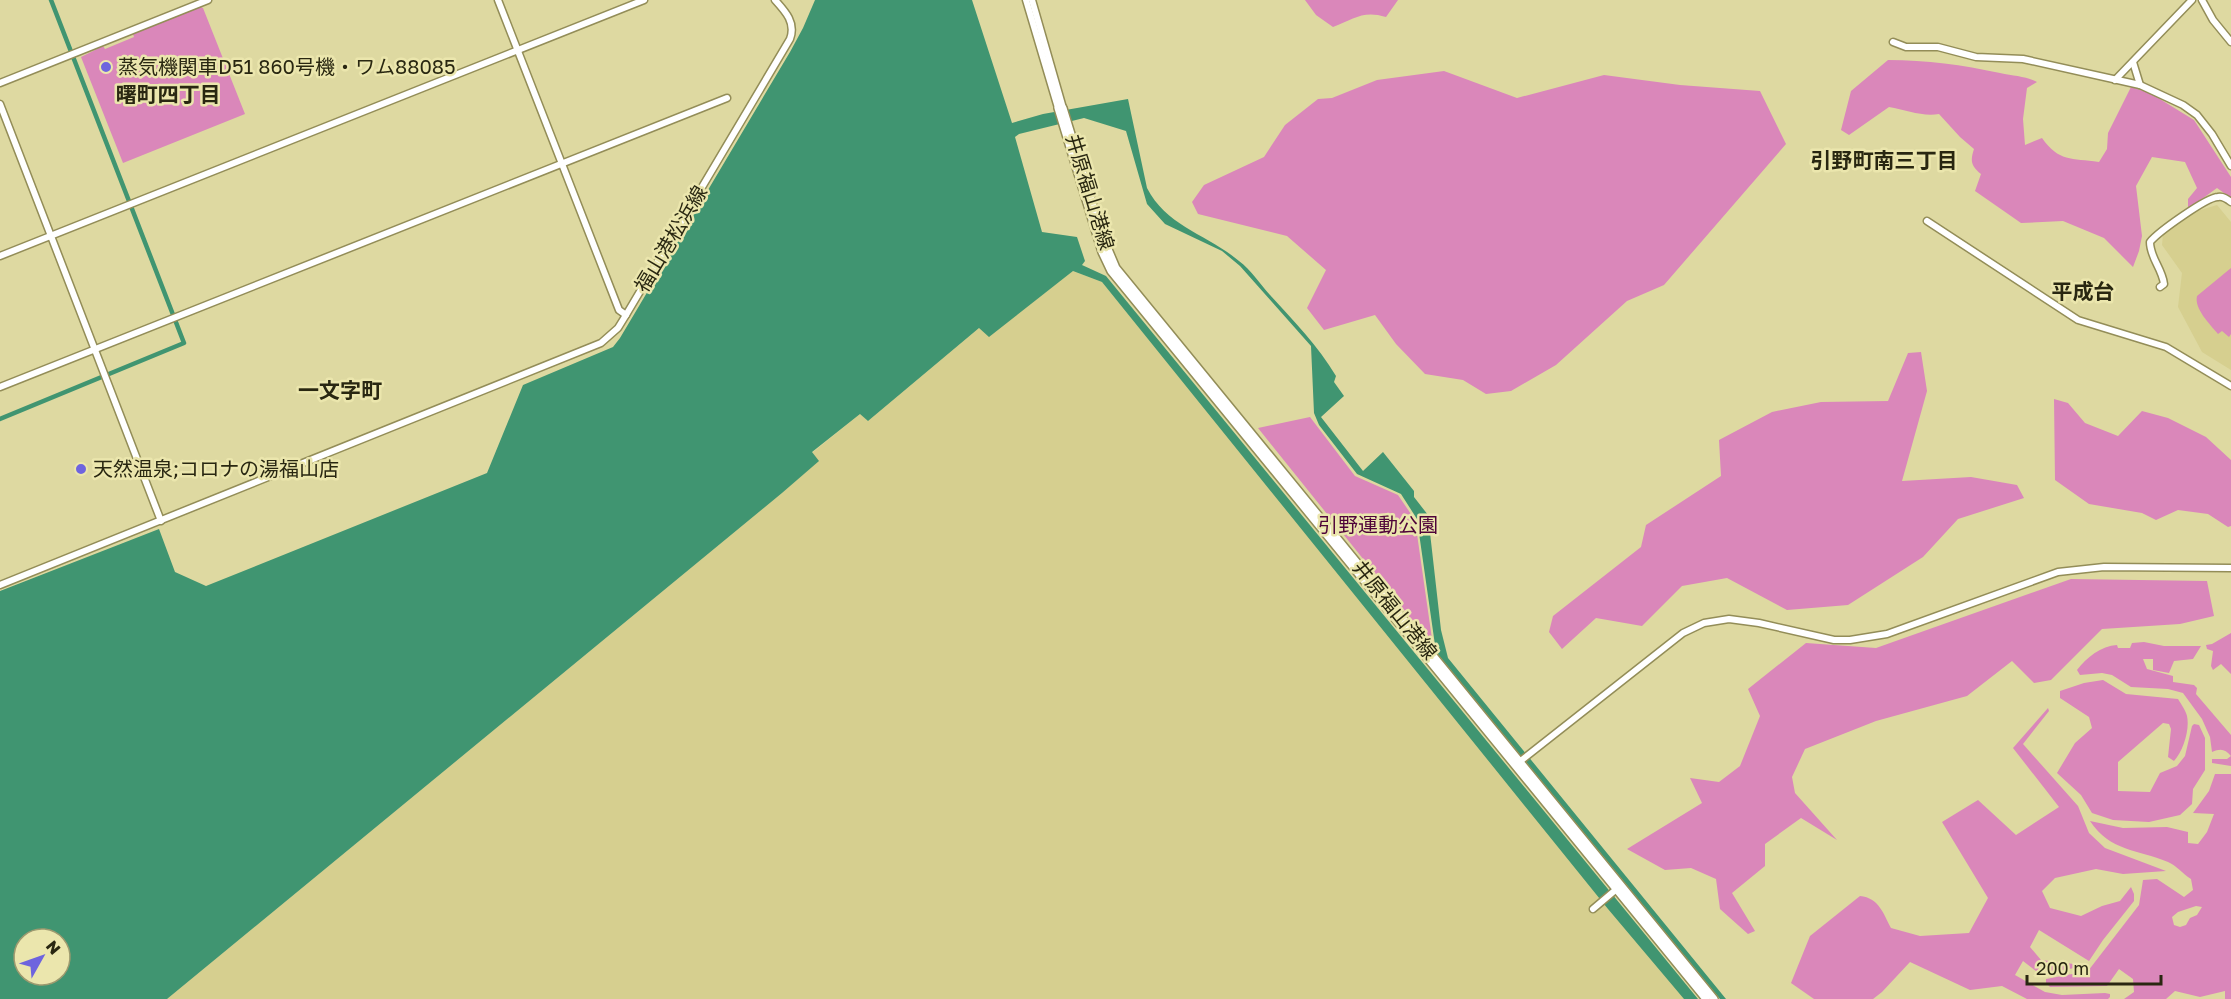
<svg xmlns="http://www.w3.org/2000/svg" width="2231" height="999" font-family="'Golos Text','Noto Sans JP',sans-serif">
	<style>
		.built { fill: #d6cf8f }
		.green { fill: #da87ba; fill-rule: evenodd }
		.water { fill: #409571; fill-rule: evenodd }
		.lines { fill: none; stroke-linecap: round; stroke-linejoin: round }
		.canal { stroke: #409571; stroke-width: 4.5 }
		.secondary-casing { stroke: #938d58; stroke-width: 9 }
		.primary-casing { stroke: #938d58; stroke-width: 10 }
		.secondary { stroke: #fff; stroke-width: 6 }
		.primary { stroke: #fff; stroke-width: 7 }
		.poi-dot { fill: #6e64de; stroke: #ebe6ad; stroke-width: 2 }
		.labels { text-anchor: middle; stroke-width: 5; stroke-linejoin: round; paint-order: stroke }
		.poi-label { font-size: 20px; fill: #292711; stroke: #ebe6ad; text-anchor: start }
		.street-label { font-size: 20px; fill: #292711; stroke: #ebe6ad }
		.park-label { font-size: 20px; fill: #4f043a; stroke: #ebe6ad }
		.neighbourhood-label { font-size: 21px; font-weight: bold; fill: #292711; stroke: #ebe6ad }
	</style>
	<rect width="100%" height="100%" fill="#ded9a1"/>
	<g class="built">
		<path d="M2217,205L2231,222V370L2202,352L2178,307L2182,273L2162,245L2163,234L2197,211Z"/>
		<path d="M1073,271L1102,282L1688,999H167L782,493L818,461L812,453L860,414L868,421L979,328L989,336Z"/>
	</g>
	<g class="green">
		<path d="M1305,0H1398L1386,17C1363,10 1354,19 1333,27L1316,15Z"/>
		<path d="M201,7L203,8L245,114L123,163L81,57L103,46L105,49L134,37L133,34Z"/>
		<path d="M1888,60C1927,60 1962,65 2000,73C2014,76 2025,76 2037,82L2027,88L2023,119L2025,145L2042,138C2059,162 2071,158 2099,162L2107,149L2108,133L2131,87L2150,93L2194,120L2231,177V198L2217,188L2188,209V199L2197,188L2185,162L2152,157L2136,186L2142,236L2139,251L2133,267L2104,238L2063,221L2021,223L1975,191L1981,174C1971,166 1970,161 1974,149L1960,137L1939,114C1923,117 1906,110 1889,107L1849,135L1841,130L1851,91Z"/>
		<path d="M1444,71L1517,98L1604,75L1680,85L1760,91L1786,144L1664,285L1627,301L1556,365L1511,391L1486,394L1463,380L1425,374L1396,344L1375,315L1324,330L1307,308L1326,270L1287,236L1198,214L1192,202L1204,185L1264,157L1285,125L1318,99L1332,98L1377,80Z"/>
		<path d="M2231,268V334L2229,337L2222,331L2218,334C2210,324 2194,309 2197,296Z"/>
		<path d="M1921,352L1927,391L1902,481L1971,477L2017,485L2024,498L1958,519L1923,557L1848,605L1787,610L1727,578L1682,586L1642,626L1596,618L1562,649L1549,632L1553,616L1641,547L1646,525L1721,476L1719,440L1772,412L1821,402L1888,401L1908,353Z"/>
		<path d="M2054,399L2068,403L2085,423L2118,436L2142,411L2168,418L2206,437L2231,460V526L2228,527L2208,514L2178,510L2156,520L2142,513L2089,504L2055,480Z"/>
		<path d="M1310,417L1355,476L1398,495L1415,520L1433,646L1258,428Z"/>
		<path d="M2071,579L2207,581L2214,616L2180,624L2102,629L2051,680L2034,683L2012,661L1967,696L1876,721L1805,749L1792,777L1795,793L1837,840L1801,818L1765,844V866L1732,893L1755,931L1748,934L1720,909L1716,879L1691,868L1665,870L1627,849L1702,803L1690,778L1719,782L1740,766L1760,716L1748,689L1806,643L1876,648Z"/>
		<path d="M2231,633V674L2221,664L2213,670L2211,666L2213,651L2207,649L2206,645L2212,644Z"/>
		<path d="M2144,642L2164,646H2201L2193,659L2174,661L2169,673L2153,670V659H2143L2147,669L2173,676V682L2194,685L2197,688L2196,694L2231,735V766L2212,763V759H2227L2231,756C2225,749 2221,748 2212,752L2210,737L2202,719L2183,693L2168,689L2131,687L2112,675L2102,673L2080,675L2077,670C2087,657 2101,646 2117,645L2118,648H2130L2132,643Z"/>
		<path d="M2103,680L2126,694L2178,699C2181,704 2186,711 2187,716C2190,730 2183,751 2174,761L2168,757L2171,729L2169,724L2163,723L2118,762V791L2150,792L2160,773L2177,766L2185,756L2192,726L2194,724L2199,725L2205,738V770L2193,789L2192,804L2180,815L2149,822L2113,820L2092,813L2081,795L2057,773L2075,743L2092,728L2089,717L2060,698V691L2084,683Z"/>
		<path d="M2048,708L2049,711L2023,744L2078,806L2089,833L2105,848L2166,871L2123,874L2096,869L2055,878L2042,891L2050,908L2081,916L2102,906L2120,901L2131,887L2134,894V901L2103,940L2089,961L2039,930L2030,947L2041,960L2082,965C2069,972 2054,968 2040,974L2023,961L2015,975L2045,992L2062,995L2105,993L2110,994V997L2108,999H2027L2002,986L1970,990L1910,962L1882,992L1873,999H1814L1791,983L1810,936L1860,896C1879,898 1883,913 1891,928L1920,936L1969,933L1988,898L1942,822L1978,800L2016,835L2059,807L2013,748Z"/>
		<path d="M2215,774H2231V999H2225V991L2200,997L2175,991L2166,999H2124L2134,992L2133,979L2119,969L2107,986L2050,987L2046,983V979L2088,971L2139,905L2143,880L2157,879L2184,897L2193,890L2191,879C2183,874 2176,865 2168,862C2137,849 2111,852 2090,821L2123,828L2167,827L2188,832V843L2198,844L2207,832L2214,814L2193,813L2209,791ZM2196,906L2202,907L2197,915L2190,918L2186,925L2180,927L2174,925L2172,917L2178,912Z"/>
	</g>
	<path class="water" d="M815,0H972L1012,123L1043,114L1128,99L1147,188C1167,227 1207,234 1239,261C1251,270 1260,284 1270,295C1294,321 1318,346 1336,376L1334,382L1344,396L1321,417L1363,471L1383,452L1414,491V497L1428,515L1441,630L1448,658L1726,999H1720L1436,652L1417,519L1401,494L1357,474L1319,425L1314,413L1311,346L1240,266L1222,251L1165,224L1147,204L1126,131L1084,118L1019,134L1015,137L1042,232L1077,237L1085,261L1082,265L1106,276L1698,999H1684L1608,909L1102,282L1073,271L989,337L979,328L868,421L860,414L812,452L819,461L782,493L167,999H0V591L159,529L175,572L206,586L487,473L523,385L613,347L620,338L790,52L803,28ZM24,939H60V975H24Z"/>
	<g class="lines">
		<path class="canal" d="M0,419L184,343L51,0"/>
		<g class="secondary-casing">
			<g id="secondary">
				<path d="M498,0L619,310L626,315"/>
				<path d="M1026,0L1058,108"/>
				<path d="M1032,0L1063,108"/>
				<path d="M2202,0L2213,20L2231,42"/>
				<path d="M1893,42L1906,47H1938L1976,57L2023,59L2140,85L2183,105L2197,115L2212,134L2231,166"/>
				<path d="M2133,62L2140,85"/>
				<path d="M2115,80L2192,0"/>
				<path d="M0,83L208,0"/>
				<path d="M0,104L161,521"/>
				<path d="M1927,221L2078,320L2166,347L2231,386"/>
				<path d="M0,256L644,0"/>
				<path d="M2160,287L2164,284C2162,268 2150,258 2150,242C2158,232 2207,197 2218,197C2223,196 2227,199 2231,202"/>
				<path d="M0,387L727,98"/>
				<path d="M0,585L601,343L618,328L626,315L790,39C796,23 786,12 775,0"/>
				<path d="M1518,763L1683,633L1704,623L1729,619L1759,623L1834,640H1850L1887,634L2058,572L2104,567L2231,568"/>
				<path d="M1593,909L1619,887"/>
			</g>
		</g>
		<g class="primary-casing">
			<g id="primary">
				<path d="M1058,108L1102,252L1111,271L1706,999"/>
				<path d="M1063,108L1102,235L1116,268L1714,999"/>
			</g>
		</g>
		<use href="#secondary" class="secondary"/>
		<use href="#primary" class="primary"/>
	</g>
	<g class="poi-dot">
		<circle cx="106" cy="67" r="6"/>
		<circle cx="81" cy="469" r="6"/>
	</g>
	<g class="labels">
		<g class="poi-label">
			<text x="118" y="74">蒸気機関車D51 860号機・ワム88085</text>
			<text x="93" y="476">天然温泉;コロナの湯福山店</text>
		</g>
		<g class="street-label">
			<text transform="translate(1090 192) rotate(73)" y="7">井原福山港線</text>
			<text transform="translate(671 239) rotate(-59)" y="7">福山港松浜線</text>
			<text transform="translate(1395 610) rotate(51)" y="7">井原福山港線</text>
		</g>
		<g class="park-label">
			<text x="1378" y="532">引野運動公園</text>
		</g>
		<g class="neighbourhood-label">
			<text x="168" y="102">曙町四丁目</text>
			<text x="1884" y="168">引野町南三丁目</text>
			<text x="2083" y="299">平成台</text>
			<text x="340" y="398">一文字町</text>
		</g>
	</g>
	<g transform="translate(42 957) rotate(50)"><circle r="28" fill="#ebe6ad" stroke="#9d9a6f" stroke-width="1.5"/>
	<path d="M0-4.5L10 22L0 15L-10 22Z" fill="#6e64de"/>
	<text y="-9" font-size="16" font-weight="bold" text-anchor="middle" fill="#292711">N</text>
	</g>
	<path d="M2027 975v9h134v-9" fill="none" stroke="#292711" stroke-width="3"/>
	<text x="2036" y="975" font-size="18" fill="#292711" stroke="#ebe6ad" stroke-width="4.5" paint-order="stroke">200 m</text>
</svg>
